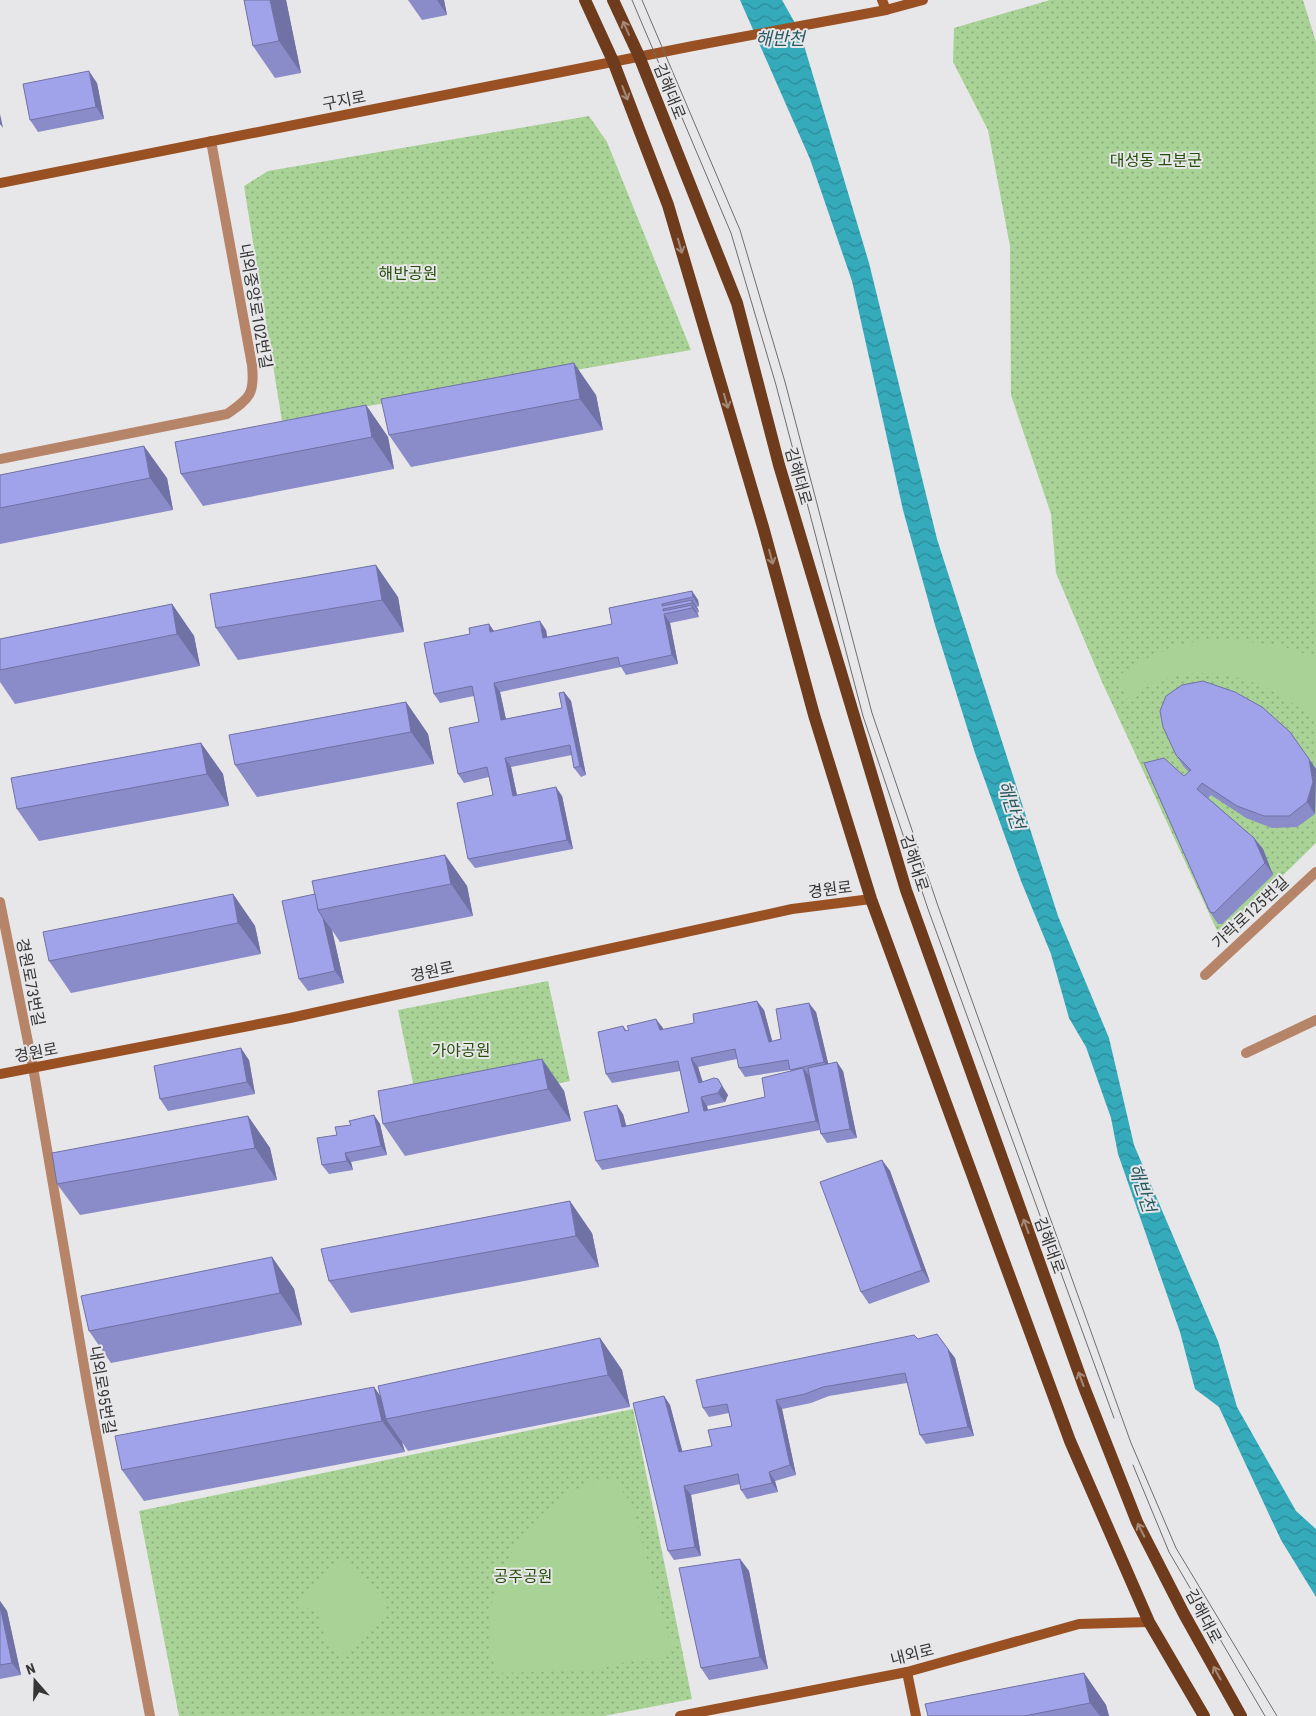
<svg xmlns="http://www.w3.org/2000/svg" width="1316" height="1716" font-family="'Roboto Condensed','Noto Sans KR',sans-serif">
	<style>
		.park { fill: url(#park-dots) }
		.pitch { fill: #a9d296 }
		.water { fill: url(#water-waves) }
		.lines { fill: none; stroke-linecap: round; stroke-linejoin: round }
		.street { stroke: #b68468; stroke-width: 10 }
		.secondary { stroke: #995124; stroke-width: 10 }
		.primary { stroke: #6e3b1c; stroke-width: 12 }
		.tram { stroke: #6e6e6f; stroke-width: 1 }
		.wall { fill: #8a8bc9; fill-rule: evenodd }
		.shaded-wall { fill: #7071a4 }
		.building { fill: #a0a2ea; stroke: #7071a4 }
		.oneway { stroke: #a48878 }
		.labels { text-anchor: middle; stroke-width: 4; stroke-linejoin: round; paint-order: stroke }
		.street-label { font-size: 16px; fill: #363637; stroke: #e7e7e9 }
		.park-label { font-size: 16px; fill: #26500a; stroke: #e7e7e9 }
		.water-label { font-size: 18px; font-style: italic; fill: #295961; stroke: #e7e7e9 }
	</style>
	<defs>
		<pattern id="park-dots" width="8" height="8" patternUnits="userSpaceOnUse" patternTransform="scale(1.25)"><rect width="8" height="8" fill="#a9d296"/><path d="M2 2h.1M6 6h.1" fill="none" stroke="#8aab7b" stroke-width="1.8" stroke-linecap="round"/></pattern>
		<pattern id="water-waves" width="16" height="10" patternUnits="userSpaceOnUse" patternTransform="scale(1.25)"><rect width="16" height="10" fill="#34aabb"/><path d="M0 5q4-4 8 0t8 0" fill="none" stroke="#2d8b99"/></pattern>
	</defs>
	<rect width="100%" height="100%" fill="#e7e7e9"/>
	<g class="park">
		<path d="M1050,0H1303L1316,42V843L1220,937L1102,682L1056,573L1051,514L1011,395L1010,246L988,130L953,62L954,28Z"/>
		<path d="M589,116L607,142L691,350L282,421L244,186L268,171Z"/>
		<path d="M548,981L570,1081L419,1112L398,1010Z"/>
		<path d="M633,1409L692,1699L604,1716H179L139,1511Z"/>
	</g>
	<g class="pitch">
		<path d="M1203,640C1235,640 1288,642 1316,659V722C1280,688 1229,666 1179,675C1160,679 1143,689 1126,699L1118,676C1145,657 1171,646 1203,640Z"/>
		<path d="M603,1478L613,1480L632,1504L669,1639L675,1643L664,1659L641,1658L596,1670L497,1673C468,1595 526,1501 603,1478Z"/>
		<path d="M345,1559L385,1601L388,1615L341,1655L326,1640L315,1607L300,1610L295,1604Z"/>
	</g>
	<path class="water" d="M740,0H782L800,32L869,263L937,539L1058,916L1109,1038L1134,1145L1218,1341L1237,1407L1296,1511L1316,1529V1597L1281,1540L1219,1407L1195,1389L1180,1332L1118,1154L1111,1118L1086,1047L1069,1018L1051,954L1021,881L975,753L935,625L903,510L852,281L810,159Z"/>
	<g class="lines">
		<g class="street">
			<path d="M0,459L227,414C250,398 255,394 252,365L211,141"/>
			<path d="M0,902L33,1067L90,1401L150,1716"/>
			<path d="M1205,975L1316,872"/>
			<path d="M1246,1053L1316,1020"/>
		</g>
		<g class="secondary">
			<path d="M882,0L886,10"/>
			<path d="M0,183L693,46L886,10L923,0"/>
			<path d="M0,1074L290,1018L792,909L871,899"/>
			<path d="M907,1672L916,1716"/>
			<path d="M680,1716L907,1672L1079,1624L1149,1622"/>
		</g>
		<g class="primary">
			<path d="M585,0L613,61L668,205L763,527L814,715L871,899L1070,1441L1149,1622L1204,1716"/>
			<path d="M613,0L639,56L737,303L779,465L906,890L1084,1387L1137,1522L1184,1614L1241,1716"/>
		</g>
		<g class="tram">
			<path d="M632,0L731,233L776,385L863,716L928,909L1114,1418"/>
			<path d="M642,0L740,230L785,382L872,713L938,906L1131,1443L1176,1548L1277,1716"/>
			<path d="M1133,1465L1169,1552L1265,1716"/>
		</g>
	</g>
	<g class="wall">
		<path d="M244,0H286L301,73L275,78L253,46Z"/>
		<path d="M408,0H444L447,15L422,20Z"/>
		<path d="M97,83L104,119L38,132L30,120Z"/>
		<path d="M596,395L603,430L411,467L389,435Z"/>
		<path d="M366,405L388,437L394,469L203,506L181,474Z"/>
		<path d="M0,475L167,478L173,510L0,544Z"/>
		<path d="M692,591L698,600L699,606L697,607L699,612L697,613L699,617L670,623L678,664L626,675L621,667L500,692L506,719L562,708L564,692L571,701L586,775L581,777L574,768L572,755L511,767L517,795L562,796L573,849L475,868L468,859L493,795L489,777L464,783L458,774L479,722L474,696L440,703L434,694L470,634L489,624L494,631L546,630L547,637L612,624Z"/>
		<path d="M398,597L404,632L238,660L216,628Z"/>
		<path d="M172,604L194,636L200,666L15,704L0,682V639Z"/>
		<path d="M406,702L428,734L434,764L257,797L235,765Z"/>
		<path d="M1290,732L1316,769L1315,814L1297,827L1272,828L1246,818L1211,795L1208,798L1254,838L1263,849L1273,875L1222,924H1218L1210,912L1184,776L1189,772L1184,767L1176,755Z"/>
		<path d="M201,743L223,774L229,806L39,841L17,809Z"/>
		<path d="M445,855L467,886L473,916L340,942L332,930L344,983L308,991L299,979L315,894Z"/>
		<path d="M233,894L255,926L261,954L71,993L49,961Z"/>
		<path d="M764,1010L772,1042L781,1039L816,1012L828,1064L843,1071L857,1138L827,1143L821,1134L820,1130L602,1170L596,1161L623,1114L626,1126L689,1112L680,1071L612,1083L606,1074L623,1026L627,1031L663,1028V1030ZM737,1059L739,1068L745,1077L790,1070L791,1071L765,1097L708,1110L707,1106L725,1102L728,1095L702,1082L698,1067Z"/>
		<path d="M542,1059L564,1091L571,1121L405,1156L383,1124Z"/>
		<path d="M249,1060L255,1094L168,1111L160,1099Z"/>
		<path d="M374,1115L380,1124L387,1155L351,1162L353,1170L329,1174L322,1165L337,1135L351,1125Z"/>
		<path d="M248,1116L270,1148L277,1180L80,1215L57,1184Z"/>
		<path d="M882,1160L890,1171L930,1282L869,1304L861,1292Z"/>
		<path d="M592,1233L599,1267L351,1313L329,1281L321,1249Z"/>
		<path d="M272,1257L294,1289L302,1325L111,1363L89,1331Z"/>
		<path d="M600,1338L622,1370L630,1407L408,1451L402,1442L405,1452L144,1501L122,1470L374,1387L380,1396Z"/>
		<path d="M918,1339L948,1349L955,1358L974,1436L926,1444L920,1435L907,1383L829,1396L811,1403L782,1409L796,1475L775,1481L778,1492L747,1499L741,1490L740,1484L691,1495L701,1556L674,1560L668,1551L664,1396L670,1405L682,1452L712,1446L732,1426L729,1413L709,1417L703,1408Z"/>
		<path d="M740,1559L749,1571L768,1669L709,1680L701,1668Z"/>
		<path d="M0,1601L7,1611L21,1675L0,1679Z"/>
		<path d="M1084,1673L1106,1705L1109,1716H928Z"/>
	</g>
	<g class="shaded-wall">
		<path d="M270,0H286L301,73L279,41Z"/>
		<path d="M437,0H444L447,15Z"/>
		<path d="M89,71L97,83L104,119L96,107Z"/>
		<path d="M0,114L3,128L0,124Z"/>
		<path d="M574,363L596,395L603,430L580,399Z"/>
		<path d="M366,405L388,437L394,469L372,437Z"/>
		<path d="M144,446L167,478L173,510L150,478Z"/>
		<path d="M376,565L398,597L404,632L382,600Z"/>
		<path d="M692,591L698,600L699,606L693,597Z"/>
		<path d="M692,600L698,609L699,612L692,603Z"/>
		<path d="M172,604L194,636L200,666L177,634Z"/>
		<path d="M692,605L698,614L699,617L692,608Z"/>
		<path d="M664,614L670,623L678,664L672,655Z"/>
		<path d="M540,621L546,630L549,647L543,638Z"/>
		<path d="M489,624L495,633L490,632Z"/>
		<path d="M494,683L500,692L508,729L501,720Z"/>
		<path d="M564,692L571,701L586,775L580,766Z"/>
		<path d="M406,702L428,734L434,764L411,732Z"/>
		<path d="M201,743L223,774L229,806L207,774Z"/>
		<path d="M505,758L511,767L519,805L513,796Z"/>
		<path d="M1309,759L1316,769L1315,814L1307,802Z"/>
		<path d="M556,787L562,796L573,849L567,840Z"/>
		<path d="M1254,838L1263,849L1273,875L1265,863Z"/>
		<path d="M445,855L467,886L473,916L451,884Z"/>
		<path d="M233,894L255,926L261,954L238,923Z"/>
		<path d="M323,918L332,930L344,983L335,971Z"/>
		<path d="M757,1001L764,1010L775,1051L769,1042Z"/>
		<path d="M809,1003L816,1012L830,1071L824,1062Z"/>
		<path d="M656,1019L663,1028L666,1039L660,1030Z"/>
		<path d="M241,1048L249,1060L255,1094L247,1082Z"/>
		<path d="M691,1058L698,1067L706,1092L699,1083Z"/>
		<path d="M542,1059L564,1091L571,1121L548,1089Z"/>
		<path d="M837,1062L843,1071L857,1138L850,1129Z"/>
		<path d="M803,1068L810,1077L823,1130L816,1121Z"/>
		<path d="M718,1079L728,1095L725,1102L718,1093Z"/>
		<path d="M701,1097L707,1106L710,1120L704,1111Z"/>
		<path d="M617,1105L623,1114L629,1136L622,1127Z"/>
		<path d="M374,1115L380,1124L387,1155L381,1146Z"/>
		<path d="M248,1116L270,1148L277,1180L255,1148Z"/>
		<path d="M345,1153L351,1162L353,1170L347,1161Z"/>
		<path d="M882,1160L890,1171L930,1282L922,1270Z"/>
		<path d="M570,1201L592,1233L599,1267L576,1236Z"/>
		<path d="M272,1257L294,1289L302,1325L280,1293Z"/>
		<path d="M600,1338L622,1370L630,1407L608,1375Z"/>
		<path d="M948,1349L955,1358L974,1436L968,1427Z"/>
		<path d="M374,1387L395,1417L386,1419L402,1442L405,1452L382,1421Z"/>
		<path d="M664,1396L670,1405L685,1461L679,1452Z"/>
		<path d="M776,1400L782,1409L796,1475L790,1465Z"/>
		<path d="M769,1472L775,1481L778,1492L772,1483Z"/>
		<path d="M684,1486L691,1495L701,1556L695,1547Z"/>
		<path d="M740,1559L749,1571L768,1669L760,1657Z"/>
		<path d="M0,1601L7,1611L21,1675L12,1663L0,1606Z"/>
		<path d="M1084,1673L1106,1705L1109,1716H1100L1090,1703Z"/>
	</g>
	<g class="building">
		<path d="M244,0H270L279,41L253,46Z"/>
		<path d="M89,71L96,107L30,120L23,84Z"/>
		<path d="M574,363L580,399L389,435L381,399Z"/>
		<path d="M366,405L372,437L181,474L175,442Z"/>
		<path d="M144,446L150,478L0,508V475Z"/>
		<path d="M376,565L382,600L216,628L210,594Z"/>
		<path d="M692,591L693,597L662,604V606L692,600V603L663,609V611L692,605V608L664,614L672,655L620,666L618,657L494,683L501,720L562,708L559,693L564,692L580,766L574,768L570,745L505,758L513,796L556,787L567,840L468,859L457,803L493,795L487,767L458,774L449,728L479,722L472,686L434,694L424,643L470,634L469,628L489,624L490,632L540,621L543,638L612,624L609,608Z"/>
		<path d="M172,604L177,634L0,670V639Z"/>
		<path d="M1203,681L1235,692L1262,707L1290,732L1309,759L1313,782L1307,802L1289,816H1264L1237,806L1202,783L1197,789L1254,838L1265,863L1214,913L1210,912L1144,763L1164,758L1184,776L1191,770L1176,755L1163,727L1160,711L1166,696L1182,685Z"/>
		<path d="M406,702L411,732L235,765L229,735Z"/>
		<path d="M201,743L207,774L17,809L11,778Z"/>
		<path d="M445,855L451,884L318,910L312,881Z"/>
		<path d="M233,894L238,923L49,961L43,932Z"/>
		<path d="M315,894L318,910L323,918L335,971L299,979L282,901Z"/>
		<path d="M757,1001L769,1042L781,1039L776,1009L809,1003L824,1062L790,1070L788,1060L739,1068L735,1049L691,1058L699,1083L714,1078L718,1079L722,1086L718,1093L701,1097L704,1111L765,1097L762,1078L803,1068L816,1121L596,1161L584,1112L617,1105L622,1127L689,1112L678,1061L606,1074L598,1032L623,1026L625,1031L629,1030L627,1026L656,1019L660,1030L694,1023L693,1014Z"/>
		<path d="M241,1048L247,1082L160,1099L154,1066Z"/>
		<path d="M542,1059L548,1089L383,1124L378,1091Z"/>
		<path d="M837,1062L850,1129L821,1134L808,1068Z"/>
		<path d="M374,1115L381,1146L345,1153L347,1161L322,1165L317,1138L337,1135L335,1127L351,1125L349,1121Z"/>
		<path d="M248,1116L255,1148L57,1184L52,1153Z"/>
		<path d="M882,1160L922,1270L861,1292L820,1182Z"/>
		<path d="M570,1201L576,1236L329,1281L321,1249Z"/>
		<path d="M272,1257L280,1293L89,1331L81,1296Z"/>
		<path d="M937,1334L948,1349L968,1427L920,1435L905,1373L823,1387L805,1394L776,1400L790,1465L769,1472L772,1483L741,1490L738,1474L684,1486L695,1547L668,1551L633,1403L664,1396L679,1452L712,1446L708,1430L732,1426L727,1404L703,1408L696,1380L914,1335L918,1339Z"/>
		<path d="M600,1338L608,1375L386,1419L378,1386Z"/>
		<path d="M374,1387L382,1421L122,1470L115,1436Z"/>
		<path d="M740,1559L760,1657L701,1668L679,1568Z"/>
		<path d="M0,1606L12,1663L0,1665Z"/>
		<path d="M1084,1673L1090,1703L1024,1716H928L925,1704Z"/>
	</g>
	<defs><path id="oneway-shaft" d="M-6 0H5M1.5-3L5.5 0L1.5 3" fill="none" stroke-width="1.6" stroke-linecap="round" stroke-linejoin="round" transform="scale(1.25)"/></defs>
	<g class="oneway">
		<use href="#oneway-shaft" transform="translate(626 28) rotate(-114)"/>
		<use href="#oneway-shaft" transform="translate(625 93) rotate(69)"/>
		<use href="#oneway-shaft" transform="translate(680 246) rotate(74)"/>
		<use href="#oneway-shaft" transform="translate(726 401) rotate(74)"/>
		<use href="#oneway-shaft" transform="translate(771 557) rotate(75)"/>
		<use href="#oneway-shaft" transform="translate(1026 1226) rotate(-110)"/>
		<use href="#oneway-shaft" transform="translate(1081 1379) rotate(-110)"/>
		<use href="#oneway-shaft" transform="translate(1141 1530) rotate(-117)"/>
		<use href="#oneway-shaft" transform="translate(1217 1673) rotate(-119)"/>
	</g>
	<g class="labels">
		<g class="street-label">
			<text transform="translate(670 91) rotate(68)" y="6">김해대로</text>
			<text transform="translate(344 100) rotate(-11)" y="6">구지로</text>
			<text transform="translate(256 306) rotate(80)" y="6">내외중앙로102번길</text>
			<text transform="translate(799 476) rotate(74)" y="6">김해대로</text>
			<text transform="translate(915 863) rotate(72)" y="6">김해대로</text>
			<text transform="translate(830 889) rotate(-7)" y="6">경원로</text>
			<text transform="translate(1250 912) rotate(-43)" y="6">가락로125번길</text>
			<text transform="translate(432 971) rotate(-12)" y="6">경원로</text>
			<text transform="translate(31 982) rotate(79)" y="6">경원로73번길</text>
			<text transform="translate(36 1052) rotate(-11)" y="6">경원로</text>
			<text transform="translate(1050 1245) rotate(70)" y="6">김해대로</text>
			<text transform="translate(103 1390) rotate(80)" y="6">내외로95번길</text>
			<text transform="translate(1204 1616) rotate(62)" y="6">김해대로</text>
			<text transform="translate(912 1654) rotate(-14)" y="6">내외로</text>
		</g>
		<g class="park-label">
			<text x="1156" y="166">대성동 고분군</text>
			<text x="408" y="279">해반공원</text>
			<text x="461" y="1056">가야공원</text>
			<text x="523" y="1582">공주공원</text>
		</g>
		<g class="water-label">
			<text x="780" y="45">해반천</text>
			<text transform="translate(1011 805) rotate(72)" y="6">해반천</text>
			<text transform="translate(1142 1188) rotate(72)" y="6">해반천</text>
		</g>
	</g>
	<g transform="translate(35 1681) rotate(340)" stroke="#e7e7e9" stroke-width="4" paint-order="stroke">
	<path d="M0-4L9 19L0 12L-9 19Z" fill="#363637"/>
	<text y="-8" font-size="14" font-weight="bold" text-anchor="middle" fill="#363637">N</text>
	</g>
</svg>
